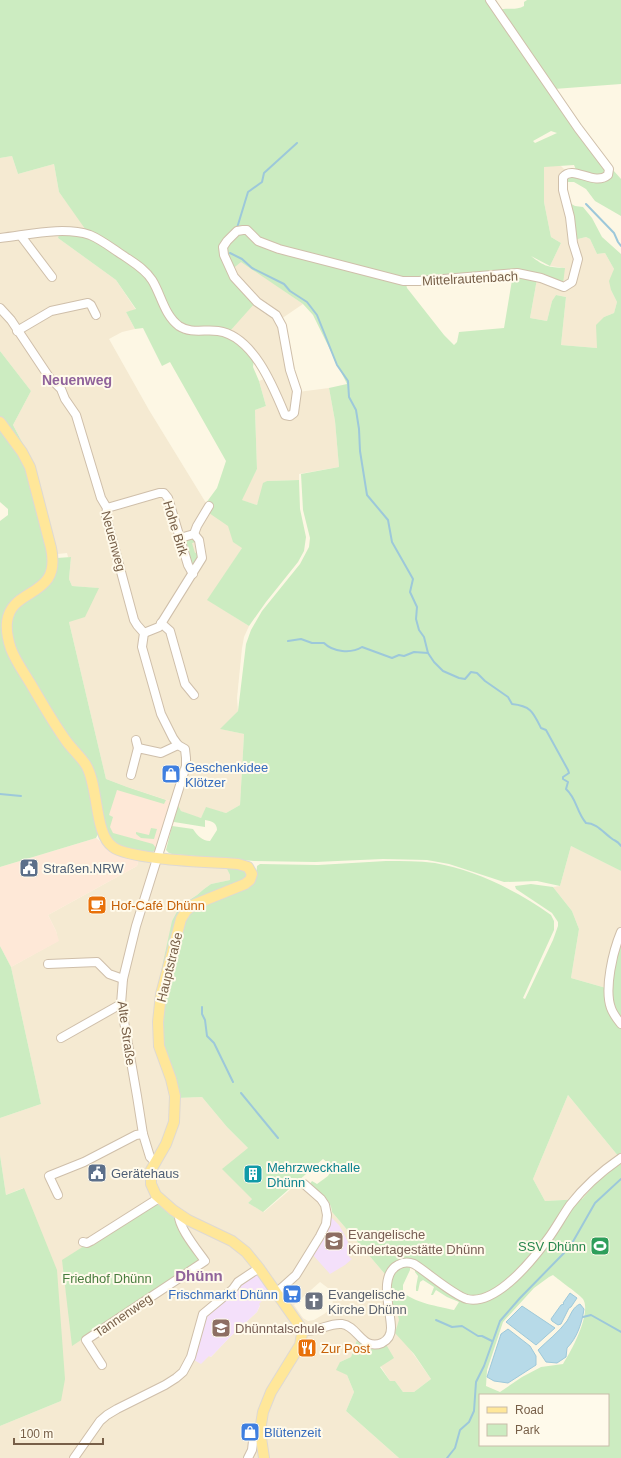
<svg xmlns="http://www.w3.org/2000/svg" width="621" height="1458" font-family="Helvetica,sans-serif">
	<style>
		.residential { fill: #f5ead2; fill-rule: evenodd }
		.commercial { fill: #fee8d7 }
		.education { fill: #f4e0fa }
		.green { fill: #ccecc1; fill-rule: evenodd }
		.water { fill: #b7dae8; stroke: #9dc8da }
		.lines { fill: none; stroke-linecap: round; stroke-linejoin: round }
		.stream { stroke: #9dc8da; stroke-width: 2 }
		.minor-casing { stroke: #cfbfaa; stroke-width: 10 }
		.major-casing { stroke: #ded9d3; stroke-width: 12 }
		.minor { stroke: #fff; stroke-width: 8 }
		.major { stroke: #ffe799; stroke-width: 10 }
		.labels { text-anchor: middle; stroke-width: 4; stroke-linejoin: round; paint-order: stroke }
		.street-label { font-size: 13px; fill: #775f48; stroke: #fffaeb }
		.shop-label { font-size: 13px; fill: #366cbe; stroke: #fffaeb; text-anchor: start }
		.service-label { font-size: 13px; fill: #4e5e75; stroke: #fffaeb; text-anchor: start }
		.food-label { font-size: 13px; fill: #c56008; stroke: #fffaeb; text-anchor: start }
		.culture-label { font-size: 13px; fill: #0d838f; stroke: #fffaeb; text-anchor: start }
		.education-label { font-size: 13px; fill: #785e54; stroke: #fffaeb; text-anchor: start }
		.leisure-label { font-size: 13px; fill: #27864d; stroke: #fffaeb; text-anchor: end }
		.park-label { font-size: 13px; fill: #497d3f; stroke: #fffaeb }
		.worship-label { font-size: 13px; fill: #5b616d; stroke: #fffaeb; text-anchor: start }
		.neighbourhood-label { font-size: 14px; font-weight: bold; fill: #90639b; stroke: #fffaeb }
		.quarter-label { font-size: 15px; font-weight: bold; fill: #90639b; stroke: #fffaeb }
	</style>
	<rect width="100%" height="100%" fill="#fdf7e4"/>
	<g class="residential">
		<path d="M12,156L18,174L54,164L59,192L87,230L59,234L58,238L116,280L136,310L126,312L135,329L122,332L109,339L149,410L206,503L214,506L248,539L208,600L249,626L244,637L242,648L237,698L238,711L221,729L244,734L240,805L226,813L206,808L201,818L190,815L181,811L178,805L170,801L127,787L106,779L69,622L98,588L72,586L69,579L71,557H68L67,553L58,554L31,459L13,425L31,391L0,351V158Z"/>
		<path d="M544,166H561L567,172L565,173L574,240L586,237L590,239L597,254L605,253L614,269L611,290L617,302L614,313L604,317L597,348L561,345L566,297L556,295L552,301L547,321L530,318L537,279L565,268L550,266L561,243L551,237L544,202Z"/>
		<path d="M241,261L303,304L281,319L298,392L329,388L335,421L339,467L299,474V480L267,481L257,505L241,500L257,469L255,410L266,406L259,381L269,377L230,331L229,270Z"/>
		<path d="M571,846L621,871V940L606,988L571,978L579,929L572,911L553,887L560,886Z"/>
		<path d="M139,858L198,863L205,867L227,869L230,875V880L211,884L204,889L197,895L189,900L177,1098L202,1097L227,1127L248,1148L252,1199L248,1203L264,1212L298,1183L316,1197L325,1212H332L390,1280L399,1320L407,1345L431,1379L414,1392H403L395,1381H390L369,1348L361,1344L357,1340L351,1357L340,1362L347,1375L354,1392L346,1411L399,1458H0V1426L61,1401L23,1188L6,1195L0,1155V1118L41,1104L11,967L58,941L56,931L48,915L137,866ZM320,1282L332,1291L333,1307L324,1314L314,1320L308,1321L303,1318L294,1305ZM241,1286L260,1306L257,1312L229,1338L211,1357L209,1356L218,1305Z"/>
		<path d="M568,1095L619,1157L582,1199L545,1201L533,1179Z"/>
	</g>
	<g class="commercial">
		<path d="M95,777L106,779L127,787L170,801L155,851L114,844Z"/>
		<path d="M96,838L105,845L139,858L137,866L48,915L56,931L59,941L11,967L0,946V867Z"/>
	</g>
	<g class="education">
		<path d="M329,1215L339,1225L344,1234L351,1248V1254L349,1257L352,1259L345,1265L330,1274L312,1254Z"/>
		<path d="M253,1275L259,1276L271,1291L259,1304L260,1305L257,1312L229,1338L211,1357L209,1356L201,1364L194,1360L206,1315L238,1289L241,1286V1284Z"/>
	</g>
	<g class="green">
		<path d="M0,0H488L577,129L606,168L607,171L605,175L596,177L577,172L574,165L544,167V202L551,237L561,243L550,266L531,256C545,267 548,267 565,268L563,284L541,276L517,272L405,280L325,258L278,248L279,251L367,272L406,284L407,288L444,335L454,345L457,342L459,332L504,328L513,274L537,279L530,318L547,321L552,301L556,295L566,297L561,345L597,348L596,325L604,317L614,313L617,302L611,290L609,281L614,269L605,253L597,254L590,239L586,237L574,240L571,212L568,202L575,206L583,207L592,218L602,237L621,254V871L571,846L560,886L537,881L504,882L449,864L427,860L383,859L315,862L254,861L172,854L169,853L166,850L172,826L193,829C197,835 202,841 210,841L217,830C217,823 212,821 205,820V827L174,822C171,816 176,810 178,805L181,811L201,818L206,807L226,813L240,805L244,734L220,729L238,711L246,644L251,630L262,611L300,564L309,547L310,538L303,510L301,474L339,467L335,421L329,388L347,384L313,315L303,304L241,262L230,271L255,303L230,331L216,327L188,328L176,321L155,281L145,270L99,238L88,233L59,192L54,164L18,174L12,156L0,158ZM551,131L557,133L535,143L533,141Z"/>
		<path d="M527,0H621V84L554,89L499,10C507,7 516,11 524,6V2Z"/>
		<path d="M613,170L621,179V216L595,201L586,189L574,182H564L569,176L611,175Z"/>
		<path d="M59,234L86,236L143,272L172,322L229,337L254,358L253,367L259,381L266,406L255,410L257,469L242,500L257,505L263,483L267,481L299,480L300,509L306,537L304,551L298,562L266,602L249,626L207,600L242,548L233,542L228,526L209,513L213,506L206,503L217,488L226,461L170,362L162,366L143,328L135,329L126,312L136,309L116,280L58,238Z"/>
		<path d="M0,351L31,391L13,425L31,459L58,554H55L35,475L0,418Z"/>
		<path d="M0,426C8,436 17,446 23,458C30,474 54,556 49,570C41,596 6,591 4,623C3,636 6,647 13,658L17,655C9,637 6,616 24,602C32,596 42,592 48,584C54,575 54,567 57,558L71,557L69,579L72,586L99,588L85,617L69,622L106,779L127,787L166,800L164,804L117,790L109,815L113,817L110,827L113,833L153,844L156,848L152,854C109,848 106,844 99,802C98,793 97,785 94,778L89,780L99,832L96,838L0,867V521L8,515V509L0,502Z"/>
		<path d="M193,538L196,542L192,543L195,553L199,552L200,557L193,566L188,559L190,554L187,544L184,548V543L187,540Z"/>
		<path d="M151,828L157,829L154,839L141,838L136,834V832L149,835Z"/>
		<path d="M386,861C402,861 419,861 435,863C475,870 518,891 551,915L554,921V930L523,998L525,999L553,940L558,926V922L552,913L516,889L515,886L531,884L553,887L572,911L579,929L571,978L606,988L621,1027V1156L619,1157L568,1095L533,1179L545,1201L582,1199L597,1182L621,1162V1458H399L346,1411L354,1392L347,1375L336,1370L340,1362L351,1357L357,1340C368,1351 373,1345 387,1346L394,1358L380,1367L390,1381H395L403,1392H414L431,1379L414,1354L395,1333L399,1320L396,1308L392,1304L390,1280L332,1212C331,1198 319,1192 309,1185L312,1181L317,1184L328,1176L333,1167L323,1159L263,1212L248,1203L252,1199L222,1169L248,1148L227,1127L202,1097L177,1098L154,1017L156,995L172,921L180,906L197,895L204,889L211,884L230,880V875L227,869L205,867L202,865L243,868L247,874L246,879L190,911L253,882L256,878L257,866L260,864L318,865ZM410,1266L415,1268V1272L418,1276L416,1287V1291H418L420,1282L423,1280L434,1287L431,1295H433L436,1290L447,1297L459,1302L454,1310C440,1307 412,1302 403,1292V1285L410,1270ZM553,1275C560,1281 579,1294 583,1299C592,1313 571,1352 563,1364L541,1367L522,1377L500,1392L486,1386L487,1370L503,1322L534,1288L549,1277ZM480,1395H608V1445H480Z"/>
		<path d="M621,940V1022L613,1008L611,989L618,946Z"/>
		<path d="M0,946L11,967L41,1104L0,1118Z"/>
		<path d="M0,1155L6,1195L24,1188L57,1270L65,1379L61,1401L0,1426Z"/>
		<path d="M155,1201L176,1217L200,1257V1261L72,1346L62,1260Z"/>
	</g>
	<g class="water">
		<path d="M570,1293L577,1298L571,1307L569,1308L561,1324L558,1325L552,1321L551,1319L561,1305L564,1304L563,1303Z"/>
		<path d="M580,1304L584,1309C582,1323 577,1338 567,1348L566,1357L557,1363L546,1362L538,1350C547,1341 559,1332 567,1321C571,1314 573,1307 580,1304Z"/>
		<path d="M522,1306L555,1328L536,1345L506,1322Z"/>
		<path d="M508,1329L530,1346L536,1356V1365L508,1383L494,1381L487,1377L501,1334Z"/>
	</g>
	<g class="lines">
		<g class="stream">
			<path d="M586,204L614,233L618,242L621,246"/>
			<path d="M237,228L248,192L262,182L264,173L297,143"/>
			<path d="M230,253L242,259L252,268L284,284L290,291L307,302L317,315L337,365L348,381L349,397L356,410L359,429L360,451L367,495L388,520L392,542L413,579L410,592L417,607L416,619L419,630L424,637L428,653L434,662L443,671L459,678L465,679L471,672L477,673L485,681L508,697L512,704C531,706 533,712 541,728L546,730L568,770L569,773L563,777V779L568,782L566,789C577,799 576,811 586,823C596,823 603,832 611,838C616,842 617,840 621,846"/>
			<path d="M288,641L301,639L312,643H324C333,652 351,654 362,647L392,658L399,655L404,656L414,652L428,653"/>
			<path d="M0,794L21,796"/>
			<path d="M202,1007V1014L205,1020L207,1036L214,1043L233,1082"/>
			<path d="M241,1093L278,1138"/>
			<path d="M571,1245L595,1203L621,1179"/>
			<path d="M583,1317L591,1315L621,1332"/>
			<path d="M436,1320L452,1327L462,1326L478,1336H482L492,1341"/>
			<path d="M447,1458L455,1448L460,1430L469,1422L474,1411L476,1382L484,1366L500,1321L520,1298L564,1253"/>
		</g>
		<g class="minor-casing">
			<g id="minor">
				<path d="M21,236L52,277"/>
				<path d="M0,238C28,235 63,226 90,235C102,240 113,249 124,256C134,263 145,269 152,280C161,294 164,315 179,326C191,334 205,329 218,331C253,336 273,386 285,415L290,416L294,413L297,391L290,370L282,326L276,315L257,302L234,277L224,255L223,247L227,241L237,231L243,230H247L258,241L279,249L403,281H419L517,273L541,278L564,287L572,282L578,259L573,243L570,217L563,190V177C573,164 594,187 608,175L609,169L578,128L490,0"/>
				<path d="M0,308L11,320L49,377L61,389L65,399L76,415L101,498L107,508L106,516L134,620L137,625L144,633L142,647L161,714L173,738L178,745L185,749L186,758V766L136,926L123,979L121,1004L137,1096L143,1134L150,1157L155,1162"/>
				<path d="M17,331L51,311L88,303L91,305L96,315"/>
				<path d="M107,508L159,493H164L168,498L188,565L193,574"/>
				<path d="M194,534L197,526L209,506"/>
				<path d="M161,623L170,631L185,684L194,695"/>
				<path d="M144,633L159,627L202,558L199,540L194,534L180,538"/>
				<path d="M136,740L138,748"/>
				<path d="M131,775L138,748L161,753L178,745"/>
				<path d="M621,932C613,951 604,989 611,1008C613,1014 617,1019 621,1024"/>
				<path d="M48,964L97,962L109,974L123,979"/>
				<path d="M61,1038L121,1004"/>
				<path d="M58,1195L49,1176L84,1162L136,1135L143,1134"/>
				<path d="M83,1242L87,1243L91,1241L159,1198"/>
				<path d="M276,1293L296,1275L320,1236L326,1224L327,1215L325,1205L321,1199L304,1184"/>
				<path d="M302,1331C306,1331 310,1331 314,1330C324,1328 332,1323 342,1324C358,1326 362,1351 382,1343C388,1340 391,1335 391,1328C391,1310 378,1276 398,1265C403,1262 409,1262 414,1264C427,1272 453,1295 467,1299C497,1306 535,1257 550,1236C557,1226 563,1215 570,1205C584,1187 602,1171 621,1158"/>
				<path d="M102,1365L86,1340L205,1261C198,1251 177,1226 179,1214"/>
				<path d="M74,1458L100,1421L107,1415L117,1409L165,1385L176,1378L183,1372L191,1357L203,1314L233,1289L238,1282L259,1268"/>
				<path d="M248,1458L252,1450L253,1441L260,1436"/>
			</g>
		</g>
		<g class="major-casing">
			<path id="major" d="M0,422L22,452L30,467L51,548C62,599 11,586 7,622C6,631 8,640 11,649C16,662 25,674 32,686C43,705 54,724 67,742C73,750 81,757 86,765C99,787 94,834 113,847C130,860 213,862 238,864L248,867L252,874L250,880L245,884L193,905L186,911L181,919L161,994L158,1022L159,1046L171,1079L175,1096L174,1122L166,1144L151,1170V1184L156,1195L173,1210L188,1220L232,1241L246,1252L259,1268L299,1325L302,1334L300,1345L271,1392L263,1412L260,1431L264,1458"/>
		</g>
		<use href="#minor" class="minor"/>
		<use href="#major" class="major"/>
	</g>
	<defs>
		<g id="shop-square" transform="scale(1)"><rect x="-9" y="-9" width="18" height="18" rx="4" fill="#3f7fe0" stroke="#fffaeb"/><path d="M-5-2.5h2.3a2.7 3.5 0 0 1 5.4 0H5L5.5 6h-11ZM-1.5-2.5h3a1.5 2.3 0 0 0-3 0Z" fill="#fff"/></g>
		<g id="civic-square" transform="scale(1)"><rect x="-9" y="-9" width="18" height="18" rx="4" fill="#5c6f8a" stroke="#fffaeb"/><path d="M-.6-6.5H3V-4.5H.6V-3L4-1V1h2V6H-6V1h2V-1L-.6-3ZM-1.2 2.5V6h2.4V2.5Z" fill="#fff"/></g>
		<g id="cafe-square" transform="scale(1)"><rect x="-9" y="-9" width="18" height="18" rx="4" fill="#e8710a" stroke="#fffaeb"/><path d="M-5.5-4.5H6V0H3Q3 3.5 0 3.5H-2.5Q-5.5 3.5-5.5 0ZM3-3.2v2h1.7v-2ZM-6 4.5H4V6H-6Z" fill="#fff"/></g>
		<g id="building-square" transform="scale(1)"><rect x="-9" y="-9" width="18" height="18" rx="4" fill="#0f9aa8" stroke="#fffaeb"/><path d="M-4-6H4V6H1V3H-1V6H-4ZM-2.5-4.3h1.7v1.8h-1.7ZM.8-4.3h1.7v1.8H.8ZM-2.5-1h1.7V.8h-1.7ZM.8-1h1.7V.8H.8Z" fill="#fff"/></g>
		<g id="school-square" transform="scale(1)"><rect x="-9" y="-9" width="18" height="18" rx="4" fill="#8d6e63" stroke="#fffaeb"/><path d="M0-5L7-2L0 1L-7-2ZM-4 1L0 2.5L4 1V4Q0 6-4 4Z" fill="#fff"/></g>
		<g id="stadium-square" transform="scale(1)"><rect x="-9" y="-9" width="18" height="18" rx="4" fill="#2e9e5b" stroke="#fffaeb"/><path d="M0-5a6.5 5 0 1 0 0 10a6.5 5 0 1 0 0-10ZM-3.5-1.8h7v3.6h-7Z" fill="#fff"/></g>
		<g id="supermarket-square" transform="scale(1)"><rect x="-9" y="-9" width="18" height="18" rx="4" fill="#3f7fe0" stroke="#fffaeb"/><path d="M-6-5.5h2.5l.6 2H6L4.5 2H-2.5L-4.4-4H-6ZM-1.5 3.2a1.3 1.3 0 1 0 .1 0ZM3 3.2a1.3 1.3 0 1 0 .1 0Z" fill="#fff"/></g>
		<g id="church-square" transform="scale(1)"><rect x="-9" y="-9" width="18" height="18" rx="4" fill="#6b7280" stroke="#fffaeb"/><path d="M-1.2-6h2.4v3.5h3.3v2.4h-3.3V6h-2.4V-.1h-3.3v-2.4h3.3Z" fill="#fff"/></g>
		<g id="restaurant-square" transform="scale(1)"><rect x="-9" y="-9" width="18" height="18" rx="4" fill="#e8710a" stroke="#fffaeb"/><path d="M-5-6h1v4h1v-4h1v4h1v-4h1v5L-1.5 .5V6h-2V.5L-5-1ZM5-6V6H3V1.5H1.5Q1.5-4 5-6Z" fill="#fff"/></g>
	</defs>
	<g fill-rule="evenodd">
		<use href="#shop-square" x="171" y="774"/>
		<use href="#civic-square" x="29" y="868"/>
		<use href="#cafe-square" x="97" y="905"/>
		<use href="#civic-square" x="97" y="1173"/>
		<use href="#building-square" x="253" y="1174"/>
		<use href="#school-square" x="334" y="1241"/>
		<use href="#stadium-square" x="600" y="1246"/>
		<use href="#supermarket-square" x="292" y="1294"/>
		<use href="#church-square" x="314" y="1301"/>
		<use href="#school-square" x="221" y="1328"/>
		<use href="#restaurant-square" x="307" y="1348"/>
		<use href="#shop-square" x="250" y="1432"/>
	</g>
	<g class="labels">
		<g class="street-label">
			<text transform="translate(470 278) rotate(-3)" y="5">Mittelrautenbach</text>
			<text transform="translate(176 528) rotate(73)" y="5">Hohe Birk</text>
			<text transform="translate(114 541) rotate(75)" y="5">Neuenweg</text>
			<text transform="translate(169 967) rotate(-76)" y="5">Hauptstraße</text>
			<text transform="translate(127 1033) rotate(82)" y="5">Alte Straße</text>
			<text transform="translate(123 1315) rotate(-34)" y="5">Tannenweg</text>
		</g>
		<g class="shop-label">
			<text x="185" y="772">Geschenkidee<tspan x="185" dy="15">Klötzer</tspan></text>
			<text x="278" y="1299" text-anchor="end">Frischmarkt Dhünn</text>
			<text x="264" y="1437">Blütenzeit</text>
		</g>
		<g class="service-label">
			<text x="43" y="873">Straßen.NRW</text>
			<text x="111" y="1178">Gerätehaus</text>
		</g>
		<g class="food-label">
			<text x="111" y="910">Hof-Café Dhünn</text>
			<text x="321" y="1353">Zur Post</text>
		</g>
		<g class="culture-label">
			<text x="267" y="1172">Mehrzweckhalle<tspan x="267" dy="15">Dhünn</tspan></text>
		</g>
		<g class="education-label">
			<text x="348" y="1239">Evangelische<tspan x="348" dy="15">Kindertagestätte Dhünn</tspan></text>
			<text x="235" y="1333">Dhünntalschule</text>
		</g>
		<g class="leisure-label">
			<text x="586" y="1251">SSV Dhünn</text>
		</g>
		<g class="park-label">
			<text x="107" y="1283">Friedhof Dhünn</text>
		</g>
		<g class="worship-label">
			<text x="328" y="1299">Evangelische<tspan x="328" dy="15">Kirche Dhünn</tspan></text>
		</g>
		<g class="neighbourhood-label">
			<text x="77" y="385">Neuenweg</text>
		</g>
		<g class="quarter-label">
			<text x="199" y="1281">Dhünn</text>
		</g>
	</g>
	<rect x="479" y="1394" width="130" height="52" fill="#fffaeb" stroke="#c9bcaa"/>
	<rect x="487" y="1407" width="20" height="6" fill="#ffe799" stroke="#c9bcaa"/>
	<text x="515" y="1414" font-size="12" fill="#775f48">Road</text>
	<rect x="487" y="1424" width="20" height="12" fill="#ccecc1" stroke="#c9bcaa"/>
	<text x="515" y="1434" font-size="12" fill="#775f48">Park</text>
	<path d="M14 1438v6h89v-6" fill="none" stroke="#775f48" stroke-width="2"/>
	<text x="20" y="1438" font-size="12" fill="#775f48" stroke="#fffaeb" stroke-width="3" paint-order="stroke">100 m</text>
</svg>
